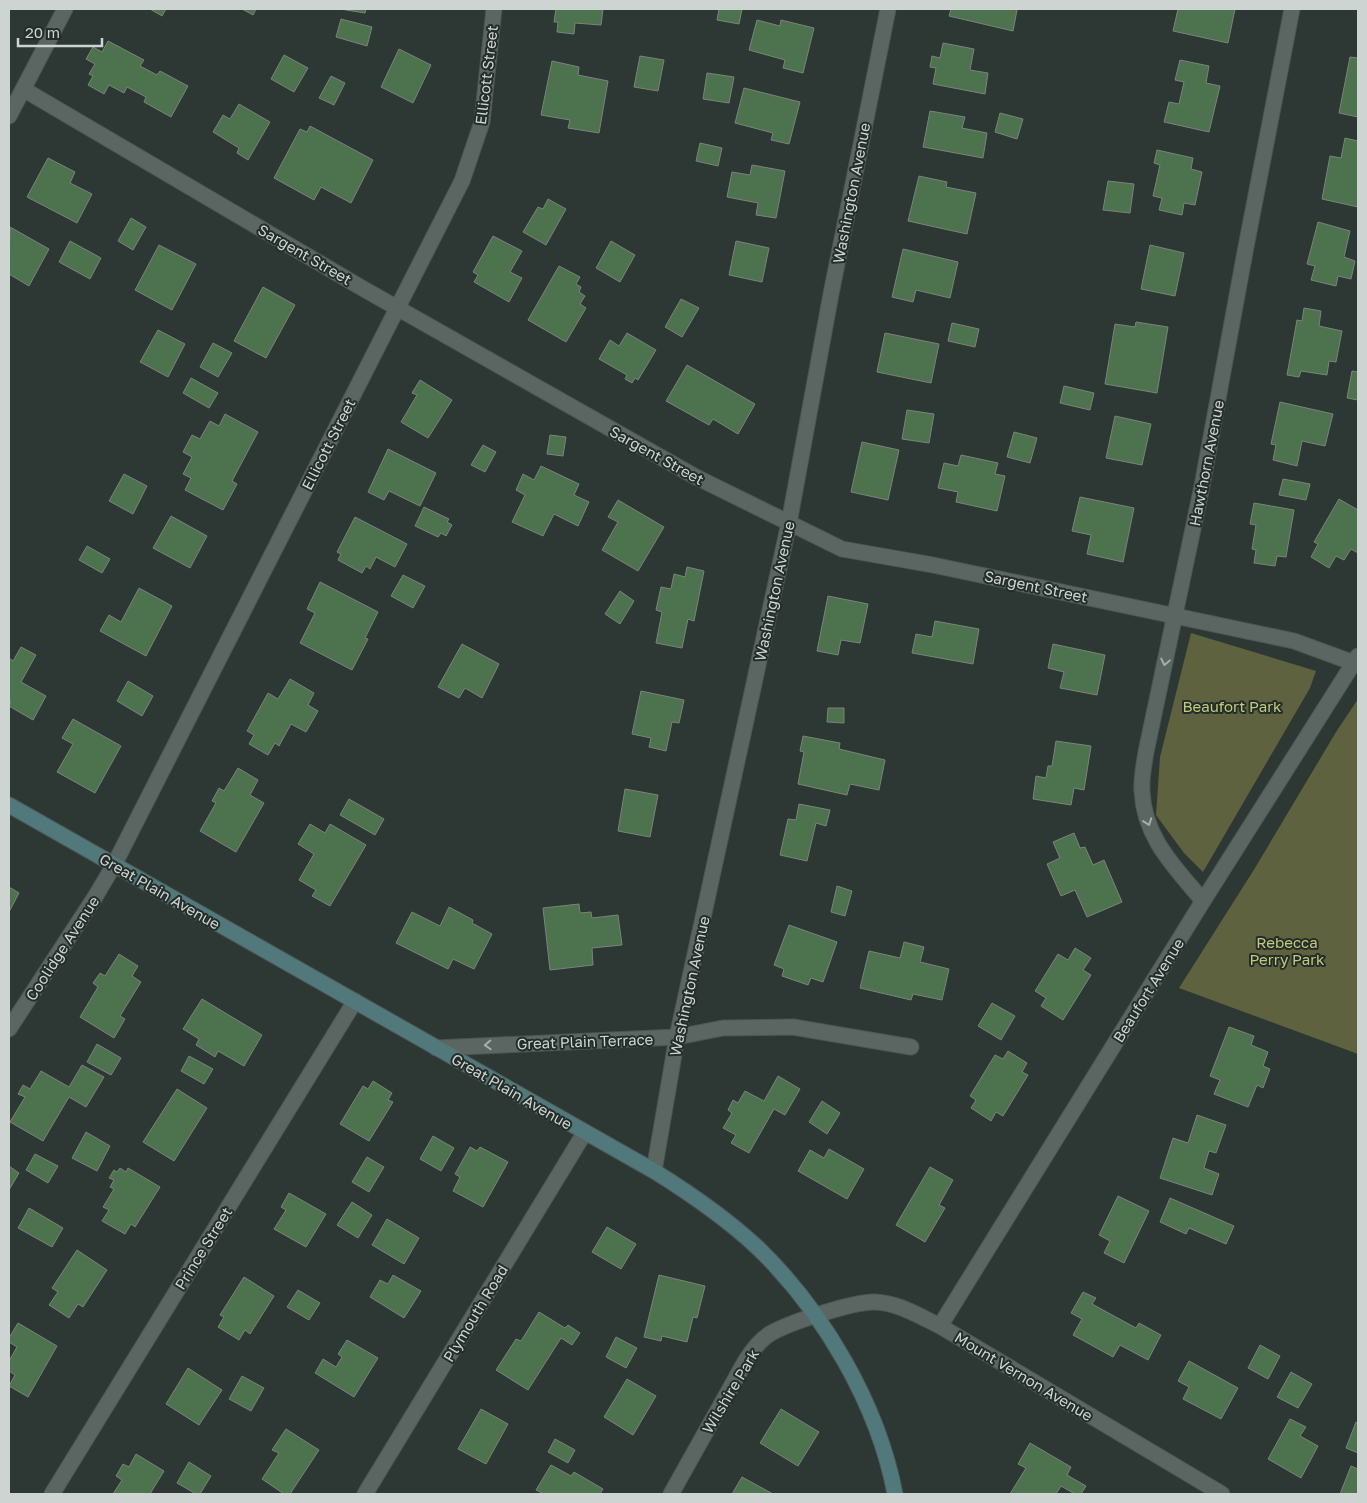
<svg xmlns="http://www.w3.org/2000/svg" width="1367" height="1503" font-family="'Golos Text',sans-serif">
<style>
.green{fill:#5e623e}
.building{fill:#4c734e;stroke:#7c837c}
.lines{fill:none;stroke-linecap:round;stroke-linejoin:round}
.street-casing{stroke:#4c5553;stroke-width:17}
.secondary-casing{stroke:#4c5553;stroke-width:17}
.street{stroke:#5b6663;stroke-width:15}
.secondary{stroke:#51797c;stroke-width:15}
.oneway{stroke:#a6aeab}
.labels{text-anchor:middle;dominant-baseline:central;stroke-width:4;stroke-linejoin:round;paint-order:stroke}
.street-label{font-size:15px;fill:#ced4d2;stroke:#242d2a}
.park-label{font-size:15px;fill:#c2cb7d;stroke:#242d2a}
</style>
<rect width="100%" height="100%" fill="#2d3734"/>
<path class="green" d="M1191 633 1316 671 1310 688 1203 872 1184 853 1156 815 1160 757Z
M1358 699V1054L1179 988 1255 868 1336 732Z"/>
<path class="building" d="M150 9H166L162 16Z
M242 9H256L253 15Z
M340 9H366L365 13Z
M556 9H603L601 25 575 23 574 34 557 32 558 22H554Z
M719 9H742L739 24 717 20Z
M951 9H1012L1017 10 1013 31 949 16Z
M1178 9H1235L1228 43 1173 31Z
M341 19 372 27 367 46 336 37Z
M757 20 780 26 781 20 814 28 803 73 783 68 785 60 749 50Z
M108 41 144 60 140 66 157 75 160 71 188 86 171 117 144 102 146 97 127 87 124 93 109 85 104 94 88 85 93 76 89 74 95 64 86 59 93 47 102 52Z
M943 43 974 49 970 70 988 73 985 94 933 84 936 68 930 67 932 56 940 58Z
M399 49 431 65 413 103 381 87Z
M284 55 308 68 294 92 271 79Z
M640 56 664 60 658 91 634 87Z
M1350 57 1358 58V117L1339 113Z
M1180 60 1209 66 1206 83 1220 86 1209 132 1164 122 1169 102 1179 104 1184 82 1175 80Z
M552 61 579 67 578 75 608 81 599 133 568 128 570 120 541 115Z
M707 73 734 77 729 103 703 99Z
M331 76 345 83 334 105 319 98Z
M744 88 800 102 789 144 771 140 773 133 735 123Z
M239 104 270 122 248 160 237 153 239 148 213 132 223 115 230 119Z
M930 111 965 117 962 128 987 133 983 158 923 147Z
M1000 113 1023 119 1017 139 995 132Z
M310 126 373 160 351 203 321 187 314 200 274 178 300 129 307 132Z
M1345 138 1358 141V207L1322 199 1330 156 1341 158Z
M700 143 722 148 718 166 696 161Z
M1157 150 1193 158 1191 169 1202 172 1195 205 1184 203 1182 215 1159 210 1162 198 1153 196 1160 165 1154 163Z
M48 158 75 172 70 183 92 194 77 223 27 197Z
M752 165 785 171 776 218 756 215 758 203 727 197 732 172 750 175Z
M919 176 947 182 946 187 976 193 967 234 908 221Z
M1108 181 1134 184 1130 213 1103 210Z
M548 199 566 209 546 245 523 232 538 207 543 209Z
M131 218 146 227 133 250 118 241Z
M1318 222 1350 231 1344 257 1355 261 1351 279 1338 276 1336 286 1311 280 1315 266 1307 264Z
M10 227 49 249 29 286 9 274Z
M493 236 522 251 510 272 522 278 509 302 474 282 478 275 473 272Z
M70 241 101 258 90 279 59 262Z
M611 241 635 255 620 282 596 268Z
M736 241 769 248 762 282 729 275Z
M159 245 196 264 172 310 135 290Z
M1150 245 1184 253 1175 296 1141 289Z
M903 249 958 262 950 298 916 290 913 302 892 297Z
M559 266 580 277 576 284 581 287 579 292 585 296 580 304 586 308 566 342 528 320Z
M263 287 295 305 266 358 234 341Z
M681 299 699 308 682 337 665 327Z
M1304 308 1321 311 1319 326 1342 331 1336 362 1329 361 1327 375 1301 371 1299 377 1287 375 1297 320 1302 321Z
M1136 322 1168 327 1157 393 1105 384 1115 324 1135 327Z
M952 323 979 329 975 347 948 341Z
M158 330 185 344 168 377 140 362Z
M627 333 656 350 638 380 635 378 632 383 625 379 627 375 599 359 610 340 619 346Z
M885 333 939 344 931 383 877 372Z
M213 343 232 353 218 377 200 367Z
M687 365 755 404 738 434 713 419 709 425 666 401Z
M1352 371 1358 372V400L1347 398Z
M191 378 218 393 209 408 183 393Z
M420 380 452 400 428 438 401 422 417 395 412 393Z
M1064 386 1094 393 1090 410 1060 403Z
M1280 402 1333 414 1325 446 1302 441 1297 466 1273 460 1276 445 1271 444Z
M907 410 934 414 929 443 902 439Z
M225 414 258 432 232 481 237 484 223 510 185 490 191 478 183 474 192 457 183 452 192 435 200 439 210 421 219 426Z
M1115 416 1151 424 1142 465 1106 458Z
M1014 432 1037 438 1030 463 1007 457Z
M550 435 566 437 563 456 547 454Z
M862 442 899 450 888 500 851 492Z
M483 445 496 452 485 472 471 465Z
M388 449 436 473 420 506 389 491 384 500 368 492Z
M961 455 998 463 995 474 1005 476 997 511 956 502 958 492 938 488 944 463 958 466Z
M541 466 579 484 574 495 589 502 578 526 554 514 543 536 512 522 525 495 516 490 523 474 534 480Z
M124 474 147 486 133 514 109 501Z
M1283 479 1310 484 1306 500 1279 495Z
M1080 497 1134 508 1123 562 1087 554 1091 535 1072 531Z
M1339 499 1358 510V553L1351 549 1344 560 1336 556 1329 568 1311 557 1318 544 1314 542Z
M618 500 664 527 638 571 602 550 618 522 608 517Z
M1254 503 1294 510 1286 557 1277 556 1275 566 1254 563 1256 550 1252 549 1256 525 1250 524Z
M424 507 449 519 447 522 452 525 446 536 441 533 438 537 415 526Z
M171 516 207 536 190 568 153 548Z
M355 517 407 544 395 567 376 557 370 569 366 566 362 573 338 560 341 554 337 552Z
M87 546 110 559 102 573 79 560Z
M687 567 704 571 694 621 688 619 682 648 656 643 662 612 656 610 661 587 671 589 674 574 685 577Z
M403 575 425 586 413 608 391 596Z
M320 582 378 612 365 638 368 639 352 670 300 643 315 613 307 609Z
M139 588 172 606 146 656 100 631 109 615 121 622Z
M620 591 634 601 620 624 605 614Z
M828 596 868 604 860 643 841 640 838 655 817 651Z
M935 621 979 629 973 664 912 653 916 634 932 637Z
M462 644 499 664 482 698 465 688 459 698 438 687Z
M1053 644 1105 655 1097 695 1060 688 1064 672 1048 668Z
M21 647 36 655 21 682 46 696 33 720 9 706 11 702 9 700V658L13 661Z
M290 679 314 693 308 705 318 711 306 732 291 724 279 746 275 743 268 755 249 744 254 735 247 731 268 693 278 699Z
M128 681 153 696 142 716 117 701Z
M641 691 684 700 679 723 672 722 666 751 649 747 651 738 632 734Z
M828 708H844V723L827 722Z
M73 719 121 746 95 793 57 772 73 744 62 738Z
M803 736 840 743 839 749 885 760 879 790 850 784 847 795 798 784 804 752 800 751Z
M1056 741 1091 746 1084 790 1074 788 1071 805 1033 799 1036 776 1046 778 1048 766H1052Z
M238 768 258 780 250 795 264 803 236 852 200 831 216 803 212 801 219 788 224 791Z
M625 789 658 795 650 837 618 831Z
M349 799 384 819 375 835 340 815Z
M799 804 830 810 826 826 816 823 807 861 780 855 788 819 796 820Z
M310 824 325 833 330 824 366 845 330 906 312 896 316 890 299 880 314 854 298 844Z
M1074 833 1080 848 1085 847 1093 865 1104 860 1122 902 1087 917 1075 890 1061 896 1047 864 1060 858 1053 842Z
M837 886 852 891 845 916 831 912Z
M9 887 19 893 9 912Z
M579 904 580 913 591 912 592 918 618 915 622 945 592 948 593 965 550 970 543 908Z
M449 907 473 920 472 923 492 934 474 969 453 959 448 969 396 943 412 912 440 926Z
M789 925 837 942 823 982 811 978 808 985 782 976 784 969 774 965Z
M904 942 924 947 920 962 949 969 942 1000 913 994 911 1000 860 988 869 951 900 958Z
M1075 948 1091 958 1083 970 1091 975 1063 1020 1041 1006 1046 998 1035 991 1058 954 1068 960Z
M119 954 138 966 132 976 141 982 120 1016 125 1019 114 1038 80 1017 98 987 93 983 100 973 105 976Z
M202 999 262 1035 244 1066 218 1051 215 1057 196 1045 199 1039 183 1029Z
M992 1003 1015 1016 1001 1040 978 1026Z
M1229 1027 1254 1036 1251 1045 1268 1052 1263 1066 1270 1069 1263 1088 1257 1085 1248 1107 1214 1094 1220 1080 1210 1076Z
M97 1044 121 1058 111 1075 87 1062Z
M1008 1051 1027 1063 1022 1072 1028 1075 1003 1116 996 1112 991 1121 971 1108 976 1100 970 1096 995 1055 1003 1059Z
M189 1056 213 1069 204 1084 181 1071Z
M82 1065 104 1077 86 1107 69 1097 43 1141 10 1122 25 1097 18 1094 23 1085 30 1089 41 1071 69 1087Z
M778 1076 800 1089 785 1115 774 1109 749 1153 731 1143 736 1135 723 1128 732 1113 728 1110 733 1100 738 1103 745 1091 764 1101Z
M373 1081 392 1093 388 1100 393 1102 369 1141 340 1124 363 1086 368 1089Z
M177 1089 207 1108 174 1161 143 1142Z
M822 1101 840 1113 827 1134 809 1122Z
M1197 1115 1226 1125 1216 1153 1209 1151 1204 1168 1219 1174 1212 1195 1160 1178 1173 1138 1188 1143Z
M86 1132 110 1146 97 1171 72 1158Z
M433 1136 454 1148 441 1171 420 1159Z
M470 1147 477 1151 480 1147 508 1162 483 1207 453 1191 460 1177 455 1174Z
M829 1149 864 1169 847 1199 798 1171 810 1150 824 1158Z
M35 1154 58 1166 48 1183 26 1170Z
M367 1157 384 1167 369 1192 352 1182Z
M9 1166 19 1173 9 1190Z
M930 1167 953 1180 939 1205 945 1208 925 1242 896 1225Z
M120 1168 126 1172 128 1168 160 1187 135 1227 131 1224 125 1234 102 1221 109 1210 103 1207 114 1189 110 1187 114 1180 109 1178 114 1170 117 1172Z
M289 1193 326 1214 306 1247 274 1229 286 1210 281 1207Z
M1118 1196 1149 1211 1124 1263 1104 1253 1110 1241 1099 1235Z
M1170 1198 1234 1226 1226 1244 1189 1228 1186 1234 1160 1222Z
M352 1202 372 1215 358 1238 337 1225Z
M29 1208 63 1228 52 1247 18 1228Z
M387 1219 419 1238 404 1264 372 1245Z
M607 1227 636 1244 621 1269 592 1252Z
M77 1250 107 1270 83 1307 78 1304 69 1318 49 1305 58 1292 52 1288Z
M393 1275 421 1291 404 1318 370 1297 380 1280 388 1284Z
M659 1275 705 1286 697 1318 693 1317 687 1342 662 1336 661 1341 644 1337Z
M244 1277 274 1296 250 1334 245 1330 239 1340 218 1327 224 1317 220 1315Z
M298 1290 320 1303 309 1320 287 1307Z
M1083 1292 1096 1298 1092 1304 1136 1328 1139 1323 1161 1335 1148 1360 1120 1345 1113 1357 1073 1335 1082 1319 1071 1313Z
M539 1312 565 1328 568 1325 580 1333 572 1345 561 1338 528 1390 496 1370 516 1339 521 1341Z
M18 1323 57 1346 28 1397 9 1386 15 1375 9 1371V1361L17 1347 9 1342V1338Z
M616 1337 637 1348 626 1368 606 1357Z
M347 1340 378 1358 354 1397 315 1373 323 1359 336 1367 342 1357 338 1354Z
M1260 1345 1280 1356 1268 1379 1248 1368Z
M1189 1361 1238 1388 1221 1419 1183 1399 1189 1387 1178 1381Z
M188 1368 222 1390 199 1425 166 1404Z
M1291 1372 1312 1384 1298 1408 1277 1397Z
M242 1376 264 1388 251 1411 229 1399Z
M627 1379 656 1396 633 1435 604 1417Z
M481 1409 508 1424 486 1464 458 1449Z
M781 1409 819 1432 798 1466 760 1443Z
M1290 1419 1306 1427 1300 1436 1318 1446 1301 1478 1268 1459Z
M1356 1422 1358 1423V1453L1346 1448Z
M286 1429 319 1450 290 1494H284L262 1479 279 1453 272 1450Z
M555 1439 575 1450 568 1463 548 1452Z
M1030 1443 1071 1467 1067 1475 1086 1486 1081 1494H1075L1061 1486 1056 1494H1010L1026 1468 1018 1464Z
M136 1454 164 1471 150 1494H113L122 1480 116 1476 123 1464 129 1467Z
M189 1462 211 1476 200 1494H196L177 1483Z
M551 1465 571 1476 574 1472 603 1489 600 1494H544L536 1490Z
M1351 1466 1358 1469V1494H1340Z
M742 1477 773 1494H732Z"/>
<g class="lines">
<g class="street-casing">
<path id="street" d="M23 89 362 288 694 476 842 549 933 565 1294 641 1354 663
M9 116 65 9
M1203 901C1175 867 1144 838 1142 791 1141 778 1144 765 1146 752L1202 486 1245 252 1292 9
M9 1029 95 897 114 865 462 181 482 122 494 9
M436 1048 677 1037 723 1028 793 1027 911 1047
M654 1171 677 1037 789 523 831 294 888 9
M940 1326 1203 901 1358 656
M52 1494 355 1001
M365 1494 585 1132
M671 1494 746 1360C753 1349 762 1337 775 1331 795 1321 855 1301 875 1302 899 1303 919 1316 940 1326L1222 1494"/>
</g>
<g class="secondary-casing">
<path id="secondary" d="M9 805 654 1171C691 1194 726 1218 758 1248 823 1311 878 1404 895 1494"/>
</g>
<use href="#street" class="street"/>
<use href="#secondary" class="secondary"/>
</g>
<defs><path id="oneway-chevron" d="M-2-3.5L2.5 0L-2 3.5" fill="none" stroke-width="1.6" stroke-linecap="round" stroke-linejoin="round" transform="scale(1.25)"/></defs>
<g class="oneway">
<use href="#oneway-chevron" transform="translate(1165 662) rotate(102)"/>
<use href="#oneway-chevron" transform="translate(1148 822) rotate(70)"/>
<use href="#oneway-chevron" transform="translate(488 1045) rotate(178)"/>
</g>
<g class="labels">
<g class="street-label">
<text transform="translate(486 75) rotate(-83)">Ellicott Street</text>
<text transform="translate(851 193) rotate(-79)">Washington Avenue</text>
<text transform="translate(305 254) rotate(30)">Sargent Street</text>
<text transform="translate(328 444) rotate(-63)">Ellicott Street</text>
<text transform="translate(657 455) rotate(29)">Sargent Street</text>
<text transform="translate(1206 463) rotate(-79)">Hawthorn Avenue</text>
<text transform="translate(1036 586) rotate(12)">Sargent Street</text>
<text transform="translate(774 591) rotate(-78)">Washington Avenue</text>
<text transform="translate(160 891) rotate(30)">Great Plain Avenue</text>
<text transform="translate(62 948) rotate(-57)">Coolidge Avenue</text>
<text transform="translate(689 986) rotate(-78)">Washington Avenue</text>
<text transform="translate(1148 990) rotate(-58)">Beaufort Avenue</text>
<text transform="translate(585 1041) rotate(-2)">Great Plain Terrace</text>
<text transform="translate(512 1091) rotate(30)">Great Plain Avenue</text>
<text transform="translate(203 1248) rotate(-58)">Prince Street</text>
<text transform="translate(475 1313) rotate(-59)">Plymouth Road</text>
<text transform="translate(1024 1376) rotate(31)">Mount Vernon Avenue</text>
<text transform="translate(730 1391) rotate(-59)">Wilshire Park</text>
</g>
<g class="park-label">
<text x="1232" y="706">Beaufort Park</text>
<text x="1287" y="942">Rebecca<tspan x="1287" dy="17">Perry Park</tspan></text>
</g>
</g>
<rect width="1367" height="1503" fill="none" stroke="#ced4d2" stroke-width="20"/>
<path d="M18 38v8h84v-8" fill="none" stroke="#ced4d2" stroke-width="2.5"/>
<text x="25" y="38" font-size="15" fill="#ced4d2" stroke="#242d2a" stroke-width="4" paint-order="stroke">20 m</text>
</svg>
